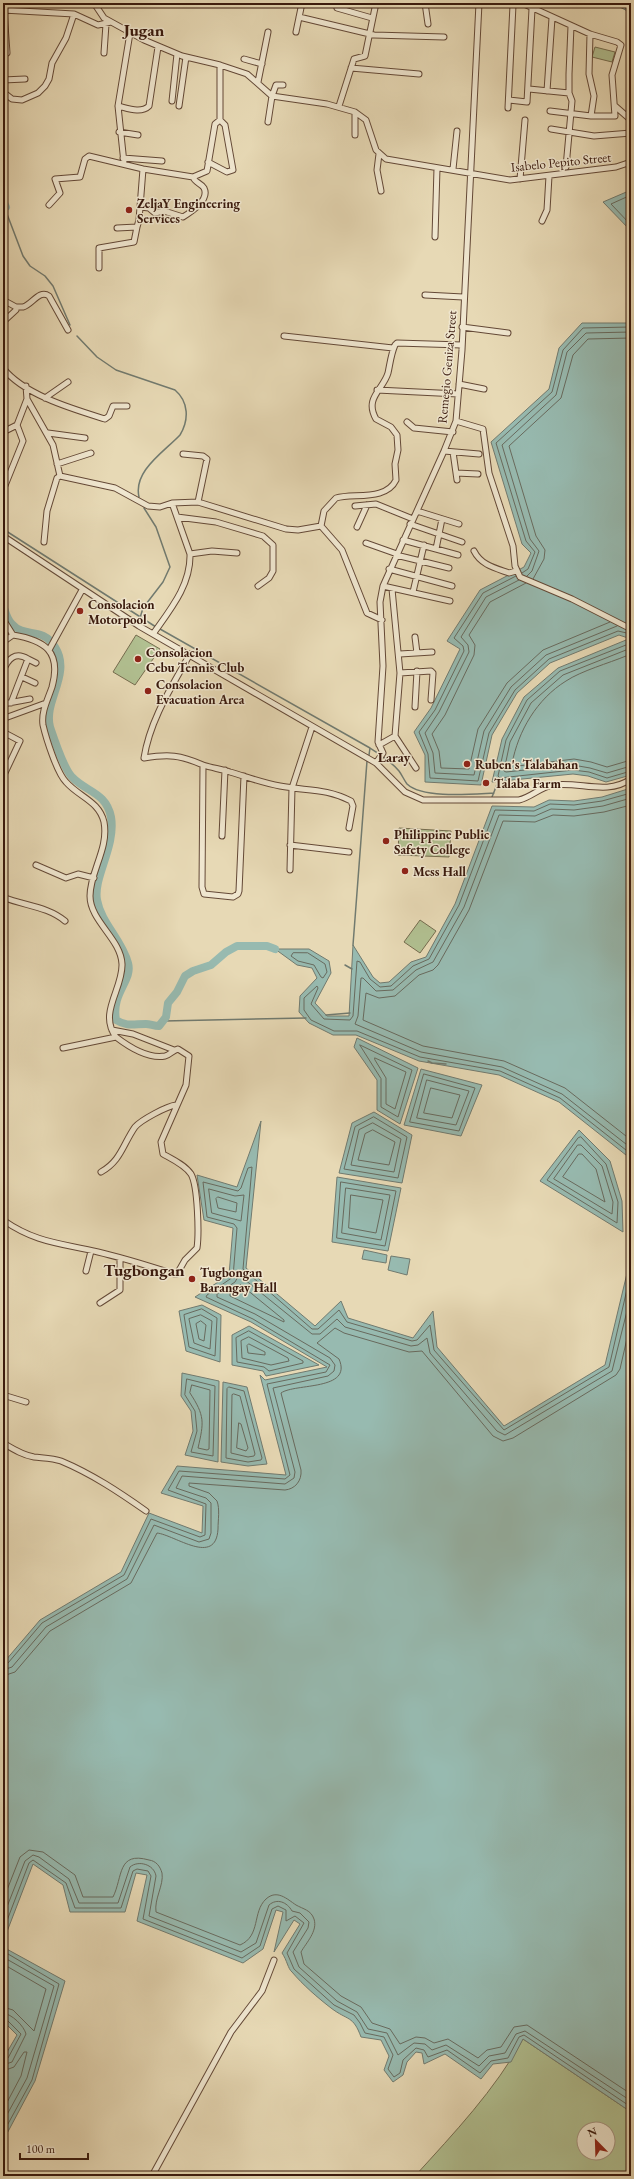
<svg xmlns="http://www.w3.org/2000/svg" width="634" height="2179" font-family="'EB Garamond',serif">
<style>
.green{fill:#b1c091;stroke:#756c4f;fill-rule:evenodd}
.water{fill:#97bab0;stroke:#717a6f}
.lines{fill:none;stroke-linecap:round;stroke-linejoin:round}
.shore{stroke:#686a5e;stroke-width:1}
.stream{stroke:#717a6f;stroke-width:1.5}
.river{stroke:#97bab0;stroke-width:8}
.minor-casing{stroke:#644937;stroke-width:7}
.minor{stroke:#efe6cf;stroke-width:5}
.poi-dot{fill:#8f2418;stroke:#efe6cf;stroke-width:1.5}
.labels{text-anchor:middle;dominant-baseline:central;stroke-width:3;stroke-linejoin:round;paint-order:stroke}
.street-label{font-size:13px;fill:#39190d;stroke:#efe6cf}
.poi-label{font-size:13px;font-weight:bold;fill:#39190d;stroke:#efe6cf;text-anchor:start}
.neighbourhood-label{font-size:14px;font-weight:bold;fill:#39190d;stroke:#efe6cf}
.district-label{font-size:17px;font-weight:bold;fill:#39190d;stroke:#efe6cf}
</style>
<rect width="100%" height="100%" fill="#e7d9b5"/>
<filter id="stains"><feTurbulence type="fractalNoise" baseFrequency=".005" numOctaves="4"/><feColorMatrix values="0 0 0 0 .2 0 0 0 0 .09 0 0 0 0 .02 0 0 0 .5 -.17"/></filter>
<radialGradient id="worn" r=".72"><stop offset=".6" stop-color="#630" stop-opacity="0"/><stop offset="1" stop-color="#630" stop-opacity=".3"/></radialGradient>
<path class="green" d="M595 47 615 52 612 62 592 57Z
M136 635 160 649 135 685 113 672Z
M399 828 451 831 449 857 398 855Z
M420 920 436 931 420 953 404 942Z
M523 2039 631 2112V2176H415C454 2133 495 2090 523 2039ZM584 2129H608V2153H584Z"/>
<path class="water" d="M603 3H631V13L618 6Z
M631 190V231L603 202Z
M582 323H631V639L619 635 550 663 517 693 492 735 481 785 425 782V755L414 732 431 708 460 649 447 641 480 590 524 567 531 553 522 544 491 442 549 389 559 348Z
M626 640 631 642V775L606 782 588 776 573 774 492 782 502 739 524 697 558 668Z
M631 788V1159L559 1102 499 1075 419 1061 356 1035H333L309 1023 299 1012 300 996 317 978 312 968 297 965 275 949H309L329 961 331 973 315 1003 327 1016H349L353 945 373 977 380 983 389 982 411 962 426 957 455 904 492 806 534 807 549 800 574 801 602 797Z
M357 1038 418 1068 400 1124 377 1110V1080L354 1047Z
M421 1069 482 1085 461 1136 404 1125Z
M374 1112 412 1135 402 1183 339 1173 352 1123Z
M261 1121 246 1268 315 1326 341 1301 348 1318 413 1338 433 1311 437 1347 504 1426 605 1365 629 1265 631 1209V2112L523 2039 511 2062 493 2064 481 2079 445 2054 424 2064 422 2053 416 2052 407 2062 403 2075 393 2082 384 2070 389 2056 381 2040 361 2037C353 2015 348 2021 331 2008 318 1998 303 1985 292 1972 288 1969 287 1960 282 1953L300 1924 294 1920 274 1952 283 1912 276 1910 263 1949 243 1963 137 1921 147 1875 136 1873 125 1912H70L63 1885 33 1864 3 1942V1660L5 1661 40 1620 121 1572 149 1513 202 1533 203 1506 161 1493 177 1466 286 1475 260 1375 265 1380 327 1367 251 1322 195 1297 229 1275 233 1228 204 1220 197 1175 237 1187Z
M579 1130 610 1161 622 1201 623 1232 540 1181Z
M337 1177 401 1188 388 1251 332 1242Z
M364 1250 387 1255 386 1263 362 1259Z
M391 1256 410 1259 407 1275 388 1270Z
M202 1305 221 1315 220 1362 186 1351 179 1311Z
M249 1326 319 1365 266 1376 263 1371 232 1365V1335Z
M182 1373 219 1381 218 1462 185 1455 193 1431 191 1411 181 1396Z
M223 1382 247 1387 267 1464 248 1466 221 1462Z
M3 1947 65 1981 35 2081 3 2141V2059L17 2035 3 2021Z"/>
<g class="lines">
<path class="shore" d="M631 195 611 204 631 225
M522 573 528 569 535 552 526 541 496 443 552 392 563 350 583 328 631 327
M516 576 483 593 454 638 463 646 464 651 435 710 419 732 428 754 430 778 478 781 489 733 515 690 549 659 618 631 631 634
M527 576 532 571 539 551 530 539 502 445 556 395 567 352 586 333 631 332
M533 579 544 559 545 550 536 536 509 446 561 398 573 355 588 339 631 338
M519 580 486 597 461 637 468 645 469 652 439 712 425 733 433 753 435 773 474 775 484 731 511 687 546 655 617 626
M526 583 490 602 469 635 475 645 474 655 445 715 432 734 439 751 441 768 469 769 478 729 507 683 543 650 610 622
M631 645H626L560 671 527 700 506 740 498 776 500 778 573 770 589 772 607 778 631 771
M631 650H626L563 675 531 703 510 742 504 771 506 772 573 765 590 768 607 773 631 766
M631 656H626C609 663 581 671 566 681 537 699 518 731 512 764L518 766 574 759 591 762 607 767 631 760
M631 793 602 801 574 805 550 804 534 811 495 810 459 905 429 959 413 966 391 986 380 987 370 979 360 962 357 961 353 1016 350 1020 324 1019 311 1004 318 988 317 986 304 998V1010L311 1020 334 1031H357L420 1057 500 1071 560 1098 631 1154
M631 798 603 806 574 810 551 809 535 816 499 815 464 907 433 962 416 970 393 990 376 991 363 978H361L358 1016 355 1024 421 1052 502 1067 562 1094 631 1148
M631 805 604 812 574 816 553 815 535 822 503 821 469 910 438 965 433 970 419 975 395 996 379 998 366 993 363 1020 423 1046 504 1061 565 1088 631 1140
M308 953 325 964 327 972 323 978 321 977 314 965 298 961 291 956 293 953Z
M360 1045 412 1070 398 1117 381 1107V1079Z
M375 1058 406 1072 395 1109 386 1104V1078L375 1060Z
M424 1074 475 1088 459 1131 410 1122Z
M427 1080 469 1091 456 1125 417 1118Z
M431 1088 460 1095 452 1118 424 1113Z
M374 1117 407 1137 398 1178 344 1169 355 1127Z
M373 1123 401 1139 394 1172 351 1165 359 1130Z
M373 1130 395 1142 389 1165 358 1160 365 1134Z
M581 1137 606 1164 618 1202 617 1223 547 1180 578 1138Z
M578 1145H581L602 1166 613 1202 612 1214 554 1179Z
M579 1154H582L596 1169 605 1202 563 1177Z
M341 1182 396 1191 385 1246 337 1238Z
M346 1188 390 1195 381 1240 342 1233Z
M209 1189 235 1196 244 1195 241 1221 212 1213Z
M351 1195 383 1200 376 1233 349 1228Z
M218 1197 237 1203 236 1212 218 1208 216 1199Z
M241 1285 284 1320V1322L230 1296V1293Z
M202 1309 217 1318 215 1356 189 1347 184 1315Z
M201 1315 212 1321 210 1349 194 1343 189 1319Z
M201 1321 206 1325 204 1341 199 1339 196 1324Z
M249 1331 303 1361V1363L269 1371 264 1367 237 1362 236 1338Z
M249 1337 288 1358 289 1361 271 1365 242 1358 241 1341Z
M249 1344 265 1352V1355L248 1353 247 1346Z
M187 1379 215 1386 213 1456 191 1452 197 1431 195 1411 185 1395Z
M192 1385 210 1390 209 1449 207 1450 198 1448C204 1422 205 1416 190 1393Z
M229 1387 244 1391 262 1458 261 1460 248 1462 226 1458 227 1389Z
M234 1394 240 1396 255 1454 254 1456 248 1457 231 1453 232 1395Z
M239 1423 241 1424 248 1448 246 1451 237 1448Z
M3 1665 8 1663 42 1623 124 1575 151 1519 200 1537 205 1535 206 1504 168 1490 179 1471 285 1479 290 1475 267 1384 326 1372 330 1365 253 1319 206 1297 207 1295 233 1277 237 1228 234 1224 207 1217 203 1182 238 1191 241 1188 248 1168 252 1167 243 1269 312 1329H318L339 1310 347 1322 412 1341 417 1340 430 1325 434 1350 504 1430 609 1367 631 1272
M3 1670 12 1667 46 1627 127 1579 154 1525 199 1542 209 1539 211 1533V1503L206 1498 176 1488 182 1476 285 1484 294 1478 295 1472 273 1388 328 1376 334 1371 335 1365 330 1358 255 1314 217 1297V1294L235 1282 239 1275 312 1334H320L337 1319 345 1327 411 1346 418 1345 427 1338 430 1353 497 1431 505 1435 612 1371 631 1295
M3 1676 15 1672 50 1631 131 1583 157 1533C175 1535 216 1567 218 1529 218 1520 220 1509 217 1501L209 1493 189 1486V1483L285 1490C295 1489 302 1481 301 1470L281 1393C295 1383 353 1391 339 1359L317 1343 335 1328 344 1333 409 1352 422 1351 493 1436 503 1441 513 1438 616 1375 620 1369 631 1321
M3 1900 20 1857 29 1850 43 1852 75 1875 83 1897H113C123 1877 117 1851 149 1860 156 1861 160 1866 162 1873 164 1885 154 1899 156 1912L240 1945C261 1936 252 1912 266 1899 277 1889 287 1899 296 1905 303 1909 311 1910 314 1919 318 1931 306 1943 301 1952L304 1964 341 1996 361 2007 372 2023 390 2029 400 2044 416 2037 425 2038 434 2043 448 2039 478 2058 487 2050 501 2047 514 2027 527 2025 631 2094
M3 1917 25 1861 33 1855 39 1857 69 1879 79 1903H118L130 1867C138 1860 154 1864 156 1876L149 1916 241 1952 256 1943 269 1905C277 1898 287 1902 292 1911L300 1913 309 1922 308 1928 293 1952 299 1967 337 2001 357 2012 368 2029 387 2033 398 2055 414 2043 425 2044 432 2050 446 2045 479 2066 489 2056 505 2053 516 2034 525 2031 631 2101
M3 1931 29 1863 33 1860 66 1883 75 1908H121L133 1871 137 1869 148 1871 151 1876 143 1919 242 1958 260 1946 272 1909 278 1906 286 1910V1921L295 1916 304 1923 287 1953 294 1969 334 2005 354 2015 360 2023 365 2033 384 2037 393 2055 388 2069 394 2077 400 2073 403 2060 416 2048 424 2050 428 2057 447 2050 480 2073 491 2061 508 2058 519 2037 524 2035 631 2107
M3 1951 59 1984 32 2080 3 2133
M3 1957 54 1986 27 2078 3 2122
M3 1964 46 1989 34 2031 13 2010 3 2007
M3 2013C12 2014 24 2026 26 2034L12 2062 3 2065
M3 2018 7 2020 21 2034 8 2058 3 2060
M3 2071 14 2067 24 2052H27L21 2076 3 2110"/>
<path class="stream" d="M7 214 23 256 30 266 45 276 53 286 70 325
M77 336 97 357 116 370 175 390C189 402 189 420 180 435 164 452 133 471 139 497
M3 529 156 627
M140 618 143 608 163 582 170 567 156 527 144 508
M160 629 370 748C380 755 391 761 399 771 402 775 404 780 407 784 423 799 473 794 494 793
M369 755 370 748
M492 797 498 782
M353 945 367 761
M345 965 352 969
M326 1015 350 1013
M164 1021 306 1018
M428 1061 432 1063 446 1064"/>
<path class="river" d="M3 201 6 207
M3 605C5 611 7 620 12 624 25 639 42 626 55 647 72 674 43 701 50 727 54 739 64 769 72 777 86 792 106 792 111 817 116 847 93 877 97 900 101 923 122 940 128 963 133 981 111 992 116 1020 127 1027 134 1024 146 1024 150 1024 154 1026 159 1026L166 1017 168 1003 177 992 185 976 193 971 211 965 226 952 237 946H267L275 949"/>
<g class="minor-casing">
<path id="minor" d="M94 3 104 18 144 40 182 56 220 65 247 74 272 96 327 104 355 112 366 120 376 150 386 159 510 180 616 167 631 162
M425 3 428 24
M522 3 590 34 617 42 621 45 612 75 615 116H591L550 111
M337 8 372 18
M3 10 74 14 98 25 111 22
M4 10 7 53
M299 17 374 35 444 37
M296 32 302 3
M590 34 589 74 594 96 591 116
M104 53 106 24
M244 59 262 64
M351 68 419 74
M3 80 25 79
M258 82 268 32
M529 89 569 93
M547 91 552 18
M3 92 12 99 22 100 38 93 45 86 49 79 52 63 66 38 74 14
M509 100 527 102 532 9
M172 101 177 54
M118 106C127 108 141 114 149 106L158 47
M179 106 186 57
M339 106 354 59 365 56 376 3
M615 106 631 120
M508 108 513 5
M268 122 272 96 276 85H283
M551 129 594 136 631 133
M119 132 138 135
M355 135V112
M379 154 377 170 381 191
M123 158 162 161
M208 162 227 172 233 170 225 125 220 120V65
M124 163 118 106 130 33
M566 167 572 101 569 93V74L571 26
M453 169 457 131
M520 179 525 120
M49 205 60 193 55 179 80 177 85 159 89 156 143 169 193 177 207 171 215 124 220 120
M140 207 149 208 155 213 164 211 183 217C191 212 210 200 204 188 201 183 195 183 193 177
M542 221 547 210 549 176
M117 228 137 227 139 220 143 169
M435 237 437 168
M99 268V248L134 242 137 227
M425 295 463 297
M3 300 16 307H23C32 305 39 289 49 296L68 330
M3 322 16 310V307
M462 327 508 333
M284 336 393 348
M3 368C24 395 73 409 105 419L109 416 113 406H127
M459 384 484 389
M26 386 27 399 53 445 60 476
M377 390 458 394
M45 398 68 382
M456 421 483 429 489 473 513 546 515 566 520 577 572 599 631 629
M407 422 414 428 453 432
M3 432 17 425 27 399
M48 433 85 438
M444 451 479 454
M453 452 457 480
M183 454 203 456 207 459 198 502
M57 464 91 453
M456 473 478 474
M60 476 115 488 148 506 160 507 172 503 198 502 286 529 298 530 321 526
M4 488 23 441 17 425
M355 506 376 504 413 519
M417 511 459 524
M177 517 216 522 263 536 273 545V571L269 578 258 586
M410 524 462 542
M357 527 367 505
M3 536 139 626 376 763 405 792 423 800H519C532 797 540 787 553 785 580 781 606 796 631 779
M403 540 458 555
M44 542 47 511 57 478 60 476
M366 543 397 554
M436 549 442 519
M474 551C481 565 495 568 509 573L516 571
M190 554 212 551 237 553
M396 555 449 568
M389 569 452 586
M383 586 450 601
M392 589 400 673 395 736 416 768
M413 592 424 545
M3 619 13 635C44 640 62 651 52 687 48 699 41 712 43 725 46 738 57 773 66 782 79 797 99 801 104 822 109 849 90 871 90 896 90 921 121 939 122 964 123 989 98 1013 116 1037L63 1048
M382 620 367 613 342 550 321 526 324 511 336 498C354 493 386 501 396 480L395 464 398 450 397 435 391 427 376 419C364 398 383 390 388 373 390 364 391 354 395 345L397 343 462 345
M153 634C170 610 191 585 190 554L172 503
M415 637 417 653
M3 642 13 635
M49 650 82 590
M190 654C171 688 150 720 144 758 169 754 180 755 203 765
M400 654 432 652
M28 659 36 663
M3 671C8 659 15 651 28 659L11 703
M400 673 431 671 433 673 431 700
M22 677 35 683
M3 704 30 699
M415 707 417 671
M5 718 46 703
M3 732 20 741 3 777
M379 745 395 736
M376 763 383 753 378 742 383 666 380 602 383 586 444 451 456 421 462 350 479 3
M244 776 239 891 238 894 233 897 204 894 202 887 203 765C212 768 221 769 230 772 247 777 263 783 280 786 306 791 326 788 351 801L353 806 349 828
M222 836 225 770
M290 845 349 852
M36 865 66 878 78 874 94 878
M290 870 292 788 312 727
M3 897C24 906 47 906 65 921
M112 1030 133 1034 174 1050
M101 1172C121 1161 123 1144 135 1127 141 1120 167 1106 176 1105
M3 1220C36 1243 60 1243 98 1252 124 1258 149 1266 174 1274H177L185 1260 197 1248C199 1234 198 1186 191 1174 185 1165 172 1159 163 1154L161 1142 186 1085 189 1056 178 1049C173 1050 170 1055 165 1056 148 1059 129 1047 116 1037
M86 1271 91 1251
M100 1303 120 1290V1258
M3 1395 26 1402
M3 1443C13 1449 22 1455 34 1457 42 1458 53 1458 61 1461 92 1474 119 1492 146 1511
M152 2176 231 2032 262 1991 274 1960"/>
</g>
<use href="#minor" class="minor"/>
</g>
<g class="poi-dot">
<circle cx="129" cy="210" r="4"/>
<circle cx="80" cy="611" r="4"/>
<circle cx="138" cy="659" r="4"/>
<circle cx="148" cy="691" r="4"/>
<circle cx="467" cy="764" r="4"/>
<circle cx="486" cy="783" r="4"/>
<circle cx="386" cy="841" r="4"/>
<circle cx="405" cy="871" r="4"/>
<circle cx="192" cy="1279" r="4"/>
</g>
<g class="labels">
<g class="street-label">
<text transform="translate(561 162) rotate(-6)">Isabelo Pepito Street</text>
<text transform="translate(447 367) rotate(-85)">Remegio Geniza Street</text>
</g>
<g class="poi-label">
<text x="137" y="203">ZeljaY Engineering<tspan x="137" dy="15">Services</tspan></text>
<text x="88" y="604">Consolacion<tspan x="88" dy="15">Motorpool</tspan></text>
<text x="146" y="652">Consolacion<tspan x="146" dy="15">Cebu Tennis Club</tspan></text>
<text x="156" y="684">Consolacion<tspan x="156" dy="15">Evacuation Area</tspan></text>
<text x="475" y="764">Ruben's Talabahan</text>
<text x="494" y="783">Talaba Farm</text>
<text x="394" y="834">Philippine Public<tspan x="394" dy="15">Safety College</tspan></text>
<text x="413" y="871">Mess Hall</text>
<text x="200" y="1272">Tugbongan<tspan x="200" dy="15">Barangay Hall</tspan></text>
</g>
<g class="neighbourhood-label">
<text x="394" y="757">Laray</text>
</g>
<g class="district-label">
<text x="144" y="30">Jugan</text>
<text x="144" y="1270">Tugbongan</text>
</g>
</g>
<rect width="634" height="2179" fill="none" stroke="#e7d9b5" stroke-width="16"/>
<rect x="4" y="4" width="626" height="2171" fill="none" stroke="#39190d" stroke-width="2"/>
<rect x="8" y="8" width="618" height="2163" fill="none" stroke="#39190d"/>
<g transform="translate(596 2141) rotate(337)"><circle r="19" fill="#efe6cf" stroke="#a69481"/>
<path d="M0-3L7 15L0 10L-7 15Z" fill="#8f2418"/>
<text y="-6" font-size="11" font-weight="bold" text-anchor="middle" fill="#39190d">N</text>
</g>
<path d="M20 2153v6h68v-6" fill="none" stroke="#39190d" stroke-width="2"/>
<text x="26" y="2153" font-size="12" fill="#39190d" stroke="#efe6cf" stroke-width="3" paint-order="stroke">100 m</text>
<rect width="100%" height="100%" filter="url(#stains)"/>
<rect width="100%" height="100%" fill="url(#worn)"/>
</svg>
